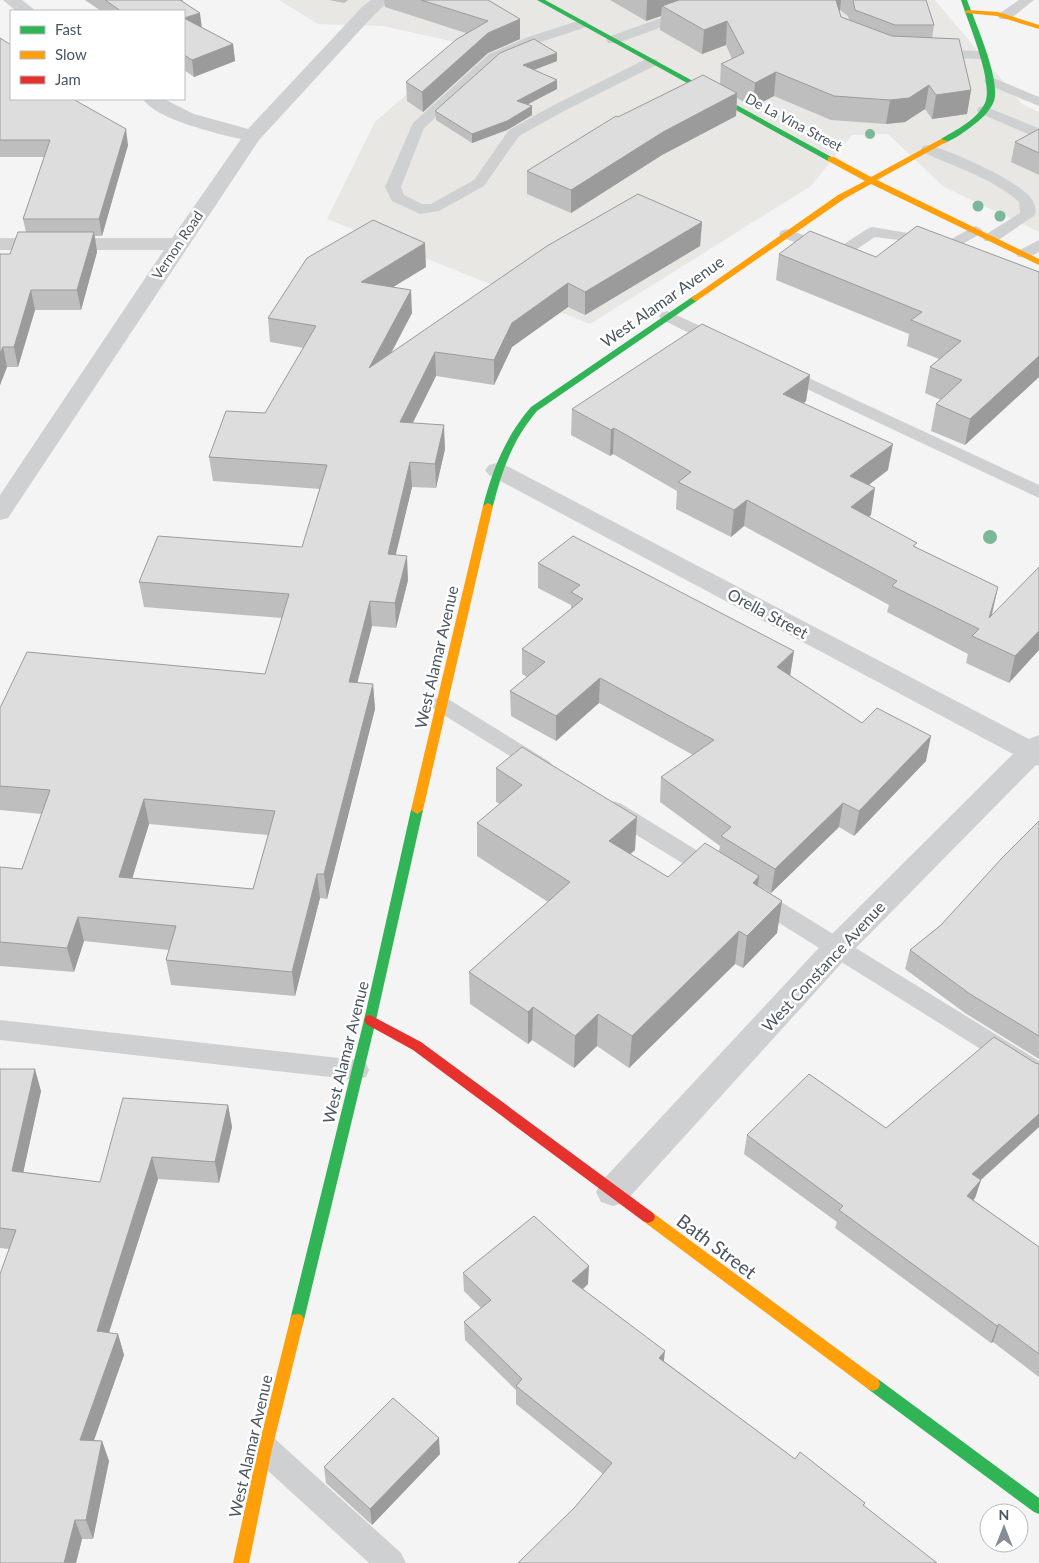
<svg xmlns="http://www.w3.org/2000/svg" width="1039" height="1563" font-family="Lato,sans-serif">
<style>
.commercial{fill:#e8e7e3}
.lines{fill:none;stroke-linecap:round;stroke-linejoin:round}
.lane{fill:#ced0d2;fill-rule:evenodd}
.street{fill:#ced0d2;fill-rule:evenodd}
.fast{fill:#30b455;fill-rule:evenodd}
.slow{fill:#ff9f0a;fill-rule:evenodd}
.jam{fill:#e5322d;fill-rule:evenodd}
.tree{fill:#7ab899}
.wall{fill:#bebebf;fill-rule:evenodd}
.shaded-wall{fill:#9b9b9b}
.building{fill:#ddddde;stroke:#9b9b9b;fill-rule:evenodd}
.labels{text-anchor:middle;dominant-baseline:central;stroke-width:5;stroke-linejoin:round;paint-order:stroke}
.far-street-label{font-size:14px;fill:#4a5661;stroke:#fff}
.street-label{font-size:16px;fill:#4a5661;stroke:#fff}
.near-street-label{font-size:19px;fill:#4a5661;stroke:#fff}
</style>
<rect width="100%" height="100%" fill="#f4f4f4"/>
<path class="commercial" d="M279 0H935L1022 104 1039 112V232L944 187 888 134 852 135 811 186 590 324 327 219 375 122 464 44 383 26 318 24Z"/>
<g class="lines">
<path class="lane" d="M711 0H730L728 3 618 43H608L606 40 608 37Z
M1019 0H1034L1010 19H1000L998 16 1000 13Z
M581 20 586 21 588 24 586 27 538 43 499 60 424 128 401 187 404 195 422 204H431L474 180 509 130 552 106 646 59H656L658 62 656 65 562 112 519 136 484 186 439 211 420 214 392 201 385 187 413 123 489 54 528 37Z
M935 50 982 51 989 55 982 59 930 57 928 54 930 51Z
M991 77 1039 97V106L986 84 984 81 986 78Z
M984 106 1038 128 1039 133 1033 135 1028 134 979 113 977 110 979 107Z
M928 145C950 150 1017 180 1030 197 1035 203 1036 208 1035 215L997 241H985L983 238 985 235 1020 213 1019 202C993 178 954 167 923 152L921 149 923 146Z
M975 226 980 228 983 231 980 234 938 258 898 240 875 237 845 257 839 259 781 237 779 234 781 231 787 229 838 248 867 229 872 227 908 233 937 247Z
M1039 240V252L1030 257H1018L1016 254 1018 251Z
M667 311 727 338 729 342 727 346H715L661 319 659 316 661 313Z
M783 366 1039 485V498L777 375 775 371 777 367Z
M441 697 448 699 550 762 554 767 550 772 543 775 536 772 434 709 431 704 434 699Z
M612 801 620 803 724 867 727 873 724 879 716 881 708 879 604 815 601 809 604 803Z
M757 889 765 892 1039 1061V1083L1030 1080 749 904 746 898 749 892Z
M0 1020 357 1060 366 1063 369 1070 366 1077 357 1080 0 1040Z
M265 1436 275 1439 401 1553 406 1563H369L255 1459 251 1449 255 1439Z"/>
<path class="street" d="M3 0H22L36 11H16Z
M371 0H390L374 15 259 140 8 518 0 520V495L164 250H0V238H172L241 139C218 134 155 119 143 99H164L194 114 248 129 362 7Z
M497 463 505 465 1029 739 1039 735V766L1036 765 849 955 625 1202 613 1206 601 1202 596 1192 601 1182 827 939 1013 754 489 475 485 470 489 465Z"/>
<path class="fast" d="M537 0H545L835 159 828 161Z
M961 0H967C975 22 1001 80 994 101 990 112 979 121 971 127 963 133 953 140 944 143H941V139C956 130 977 120 985 103 994 83 968 22 961 0Z
M695 295 699 298 698 300 537 411C513 439 502 470 493 506L488 509 485 508 483 506C493 469 505 437 531 407Z
M417 806 423 810 376 1020 304 1320 302 1325 297 1326 292 1325 290 1320 364 1020 411 810Z
M873 1377 878 1379 1039 1498V1514L1034 1512 868 1389 866 1384 868 1379Z"/>
<path class="slow" d="M968 10 998 12 1039 25V29L997 16 966 13 964 12Z
M941 139 948 141 877 180 1039 259V265L871 184 844 199 698 300 695 301 691 298 838 195 865 181 828 161V157H834L871 177Z
M488 503 493 506 423 810 417 814 411 810 483 506Z
M648 1211 653 1213 878 1379 880 1384 878 1389 873 1391 868 1389 643 1221 641 1217 643 1213Z
M297 1314 302 1315 304 1320 272 1449 249 1563H233L258 1449 290 1320 292 1315Z"/>
<path class="jam" d="M370 1015 421 1042 653 1213 655 1217 653 1221 648 1223 643 1221 413 1050 366 1024 364 1020 366 1016Z"/>
</g>
<g class="tree">
<circle cx="870" cy="134" r="5"/>
<circle cx="978" cy="206" r="5.5"/>
<circle cx="1000" cy="216" r="5.5"/>
<circle cx="990" cy="537" r="7"/>
</g>
<path class="wall" d="M85 0H183V2L201 27 233 44 235 61 194 77 184 70V11H101Z
M329 0H348L344 3Z
M384 0H488L520 39 488 53 423 112 407 101 406 82 466 33 385 7Z
M610 0H926L934 25 932 38 971 90 967 114 932 119 925 109 905 122 886 124 831 120 774 96 753 107 737 98 736 116 662 155 571 213 527 194V171L618 117 720 84 721 64 732 59 726 45 702 54 660 30 661 16 646 21ZM840 10 848 16 849 20 841 17 839 11Z
M0 38 11 99 128 145 102 236H95L97 252 81 310H35L18 367H7L0 385V254H10L26 232 23 219 44 157H0Z
M557 53V61L534 70 557 80V89L527 104 532 106V115L507 130 472 143 436 120 435 111Z
M1039 129V175L1011 162 1015 142Z
M702 222 700 246 585 315 568 307 512 347 494 385 436 376 413 423 445 449 436 488 412 487 395 555 408 580 396 628 372 626 357 683 373 684 375 709 327 899 320 898 295 996 171 985 166 960 169 950 84 941 74 972 0 966V867L22 869 42 814 0 810V708L265 674 282 618 144 607 139 582 302 547 320 489 213 481 209 457 265 413 304 348 270 342 268 318 426 267 393 287 412 313 392 352ZM149 824 268 835 253 889 132 878Z
M779 254 876 257 1039 272V377L965 445 931 431 936 404 941 400 925 393 930 367 939 359 907 346 909 334 776 280Z
M810 375 806 401 804 403 888 470 869 485 871 515 868 516 916 547 992 616 1039 567V650L1009 683 966 663 968 654 887 612 889 605 744 526 731 537 676 509 677 491 613 454 610 456 571 435 572 409Z
M538 563 794 651 790 676 862 723 926 761 854 836 839 827 771 893 758 885 782 901 777 933 743 968 735 964 629 1068 597 1046 574 1068 532 1040 528 1044 470 1004 469 972 548 902 477 856V823L500 804 496 802V768L635 850 630 854 668 877 719 852 720 846 660 802 661 777 693 755 599 703 556 741 511 716 510 691 527 677 522 674V649L571 609V605L538 588Z
M1039 821V1059L965 1013 905 969 910 950 941 925Z
M1035 1063 1039 1064V1127L981 1180 975 1198 973 1200 1039 1247V1377L993 1342 991 1343 835 1228 837 1222 744 1154 747 1135 886 1128Z
M0 1069 41 1091 23 1172 100 1182 228 1105 232 1127 219 1183 158 1179 109 1333 118 1334 124 1355 94 1440 102 1441 109 1461 93 1539H82L76 1563H0L9 1249 0 1248Z
M463 1273 588 1284 582 1290 664 1361 795 1459 865 1503 864 1506 575 1507 603 1474 516 1404V1390L465 1340 464 1322 481 1308 464 1291Z
M440 1454 372 1525 326 1483 324 1467Z"/>
<path class="shaded-wall" d="M647 0H705L662 6 661 16 646 21Z
M832 0H841L840 10 830 15Z
M200 13 202 29 184 18Z
M520 19V39L488 53 423 112 422 92 488 33Z
M727 21 726 45 702 54 704 30Z
M233 44 235 61 194 77 192 60Z
M557 53V61L523 74V65Z
M776 72 774 96 753 107 755 83Z
M557 80V89L517 110V101Z
M929 85 925 109 905 122 886 124 890 100Z
M971 90 967 114 932 119 936 95Z
M737 93 736 116 662 155 571 213V190L663 132Z
M532 106V115L507 130 472 143V134Z
M126 129 128 145 102 236 99 219Z
M702 222 700 246 585 315V292Z
M94 232 97 252 81 310 77 290Z
M425 243 426 267 362 306 361 282Z
M568 283V307L512 347 494 385V360L512 323Z
M31 290 35 310 18 367 14 347Z
M411 290 412 313 370 392 369 368Z
M3 347 7 367 0 385V353Z
M435 352 436 376 401 446 400 422Z
M1039 356V377L965 445 970 419Z
M810 375 806 401 780 420 783 394Z
M444 425 445 449 436 488 435 464Z
M614 428 613 454 610 456 611 430Z
M893 444 888 470 846 502 850 476Z
M410 462 412 487 390 579 388 554Z
M875 488 871 515 847 533 851 507Z
M747 500 744 526 731 537 734 510Z
M407 556 408 580 396 628 395 603Z
M998 587 992 614 983 645 989 618Z
M370 601 372 626 351 707 349 682Z
M1039 631V650L1009 683 1015 656Z
M794 651 790 676 777 667Z
M600 678 599 703 556 741V716Z
M373 684 375 709 327 899 324 874Z
M931 736 926 761 854 836 859 811Z
M144 799 149 824 125 902 119 877Z
M843 803 839 827 771 893 775 869Z
M637 817 635 850 608 874 609 841Z
M317 874 320 898 295 996 292 972Z
M759 876 755 909 753 883Z
M782 901 777 933 743 968 747 936Z
M78 917 84 941 74 972 67 948Z
M739 931 735 964 629 1068 632 1036Z
M533 1007 532 1040 528 1044V1012Z
M598 1014 597 1046 574 1068 575 1036Z
M35 1069 41 1091 19 1192 12 1171Z
M228 1105 232 1127 219 1183 215 1162Z
M1039 1114V1127L967 1192 972 1174Z
M152 1157 158 1179 103 1351 97 1331Z
M981 1180 975 1198 961 1214 967 1196Z
M589 1266 588 1284 571 1300 572 1281Z
M999 1324 993 1342 991 1343 997 1326Z
M118 1334 124 1355 87 1460 80 1440Z
M665 1351 663 1369 659 1358Z
M439 1438 440 1454 372 1525 370 1509Z
M102 1441 109 1461 93 1539 86 1520Z
M75 1520 82 1539 76 1563H64Z"/>
<path class="building" d="M105 0H180L200 13 184 18 233 44 192 60 184 55V11H121Z
M421 0H488L520 19 488 33 422 92 406 82 457 39 488 21Z
M679 0H836L841 17 892 36 959 39 971 90 936 95 929 85 909 98 890 100 834 96 776 72 755 83 721 64 744 53 727 21 704 30 662 6Z
M853 0H926L934 25H895L855 10Z
M0 38 11 45V99H73L126 129 99 219H23L50 140H0Z
M534 39 557 53 523 65 557 80 517 101 532 106 507 121 472 134 435 111 500 53Z
M703 75 737 93 663 132 571 190 527 171 616 116 618 117Z
M1039 129V153L1015 142Z
M638 194 702 222 585 292 568 283 512 323 494 360 435 352 400 422 444 425 435 464 410 462 388 554 407 556 395 603 370 601 349 682 373 684 324 874H317L292 972 166 960 176 926 78 917 67 948 0 942V867L22 869 50 790 0 786V708L27 652 265 674 289 594 139 582 158 536 302 547 327 465 209 457 226 411 265 413 316 326 268 318 307 258 373 220 425 243 361 282 411 290 369 368 547 246ZM144 799 275 811 253 889 119 877Z
M917 226 1039 272V356L970 419 936 404 962 380 930 367 961 341 911 320 922 312 779 254 810 231 876 257Z
M18 232H94L77 290H31L14 347H3L0 353V254H10Z
M702 324 810 375 783 394 893 444 850 476 875 488 851 507 917 543 913 546 998 587 989 618 1039 567V631L1015 656 972 636 979 629 892 586 897 581 747 500 734 510 678 482 691 472 614 428 611 430 572 409Z
M573 536 794 651 777 667 862 723 877 708 931 736 859 811 843 803 775 869 721 836 731 827 661 777 714 740 600 678 556 716 510 691 545 662 522 649 583 599 571 592 580 585 538 563Z
M522 747 637 817 609 841 668 877 705 843 759 876 753 883 782 901 747 936 739 931 632 1036 598 1014 575 1036 533 1007 528 1012 469 972 570 882 477 823 522 785 496 768Z
M1039 821V1036L970 994 910 950 941 925 1002 858Z
M994 1037 1035 1063 1039 1064V1114L972 1174 981 1180 967 1196 1039 1247V1354L999 1324 997 1326 839 1210 843 1206 747 1135 809 1074 886 1128Z
M0 1069H35L12 1171 100 1182 123 1098 228 1105 215 1162 152 1157 97 1331 118 1334 80 1440 102 1441 86 1520H75L64 1563H0V1274L16 1230 0 1228Z
M534 1216 589 1266 572 1281 665 1351 659 1358 795 1459 800 1452 865 1503 863 1505 937 1563H518L575 1507 612 1463 516 1386 522 1379 464 1322 491 1300 463 1273Z
M393 1398 439 1438 370 1509 324 1467Z"/>
<g class="labels">
<g class="far-street-label">
<text transform="translate(794 122) rotate(28)">De La Vina Street</text>
<text transform="translate(177 245) rotate(-56)">Vernon Road</text>
</g>
<g class="street-label">
<text transform="translate(662 301) rotate(-35)">West Alamar Avenue</text>
<text transform="translate(768 613) rotate(28)">Orella Street</text>
<text transform="translate(436 657) rotate(-77)">West Alamar Avenue</text>
<text transform="translate(823 966) rotate(-47)">West Constance Avenue</text>
<text transform="translate(345 1052) rotate(-76)">West Alamar Avenue</text>
<text transform="translate(250 1446) rotate(-77)">West Alamar Avenue</text>
</g>
<g class="near-street-label">
<text transform="translate(717 1246) rotate(37)">Bath Street</text>
</g>
</g>
<rect x="10" y="10" width="175" height="90" fill="#ffffff" stroke="#b7bbc0"/>
<rect x="20" y="26" width="25" height="8" fill="#30b455" stroke="#b7bbc0"/>
<text x="55" y="35" font-size="15" fill="#4a5661">Fast</text>
<rect x="20" y="51" width="25" height="8" fill="#ff9f0a" stroke="#b7bbc0"/>
<text x="55" y="60" font-size="15" fill="#4a5661">Slow</text>
<rect x="20" y="76" width="25" height="8" fill="#e5322d" stroke="#b7bbc0"/>
<text x="55" y="85" font-size="15" fill="#4a5661">Jam</text>
<g transform="translate(1004 1528)"><circle r="24" fill="#ffffff" stroke="#b7bbc0"/>
<path d="M0-4L9 19L0 12L-9 19Z" fill="#868d94"/>
<text y="-8" font-size="14" font-weight="bold" text-anchor="middle" fill="#4a5661">N</text>
</g>
</svg>
